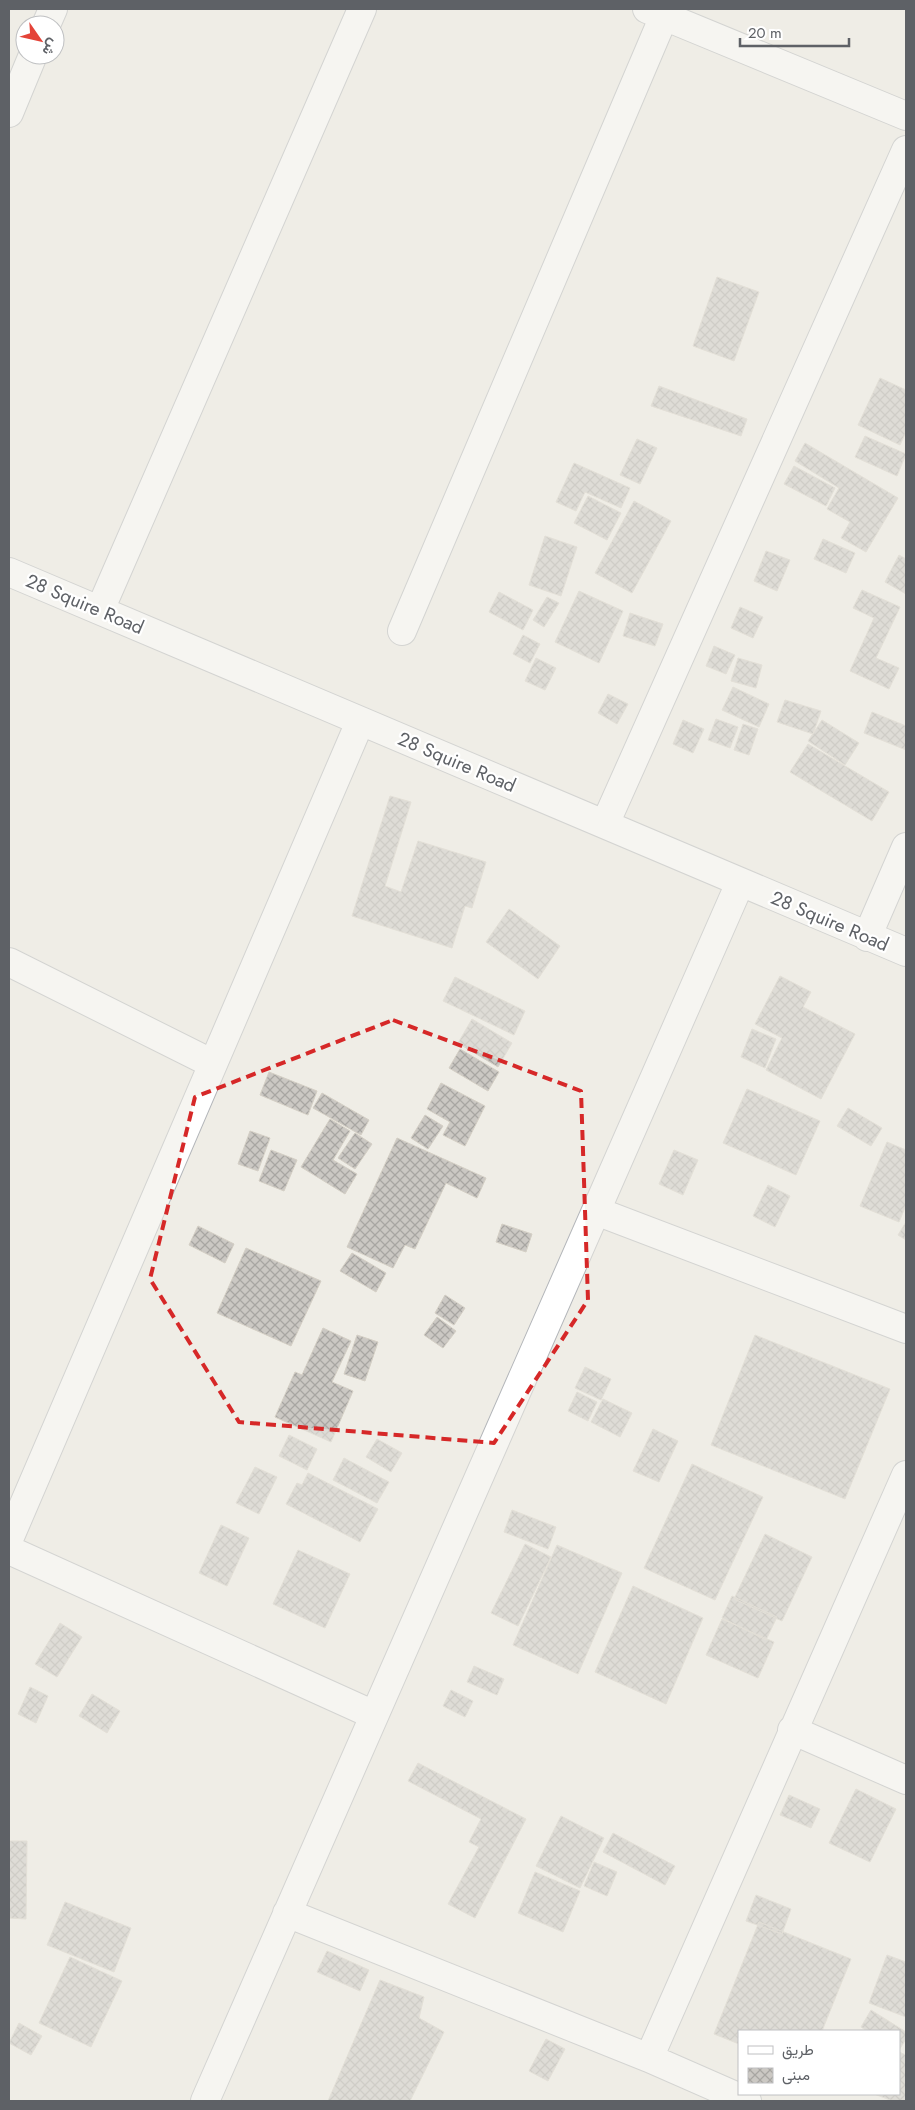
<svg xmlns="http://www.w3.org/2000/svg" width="915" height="2110" font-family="Jost,Vazirmatn,sans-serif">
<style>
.building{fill:url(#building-cross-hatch);stroke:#d4cfc5}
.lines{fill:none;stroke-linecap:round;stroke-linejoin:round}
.minor-casing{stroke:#b3b6ba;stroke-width:30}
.minor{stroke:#fff;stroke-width:28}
.marked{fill:none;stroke:#d62828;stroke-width:4;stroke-dasharray:10 6;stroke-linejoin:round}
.labels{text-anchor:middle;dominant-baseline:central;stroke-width:4.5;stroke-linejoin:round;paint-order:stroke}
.street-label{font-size:19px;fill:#5e6166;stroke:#fff}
</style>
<defs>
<pattern id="building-cross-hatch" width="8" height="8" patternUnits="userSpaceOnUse" patternTransform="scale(1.25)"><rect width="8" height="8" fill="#cbc8c3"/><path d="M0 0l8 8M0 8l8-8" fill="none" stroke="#a8a6a2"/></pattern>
</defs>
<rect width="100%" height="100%" fill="#efede6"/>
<path class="building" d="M717 277 759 292 734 361 693 346Z
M880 378 906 390V432L900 445 858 425Z
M659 386 747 419 741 436 651 406Z
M865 436 906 454 897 476 855 457Z
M637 439 657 448 640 484 620 475Z
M805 443 898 498 866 552 841 538 850 522 827 509 839 488 795 461Z
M574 463 630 488 621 508 585 492 576 511 556 502Z
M794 466 835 488 826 506 784 484Z
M588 496 621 513 607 540 574 523Z
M634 501 671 521 632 593 595 573Z
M545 536 577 547 561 596 529 585Z
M823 539 855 553 846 573 814 559Z
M766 551 790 560 777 591 754 581Z
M899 555 906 559V594L885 582Z
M862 590 900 607 876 658 899 668 889 689 850 671 874 618 853 608Z
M579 591 623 611 599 663 555 642Z
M499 592 533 610 523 630 489 612Z
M547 597 559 603 544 627 533 620Z
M740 607 763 617 753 638 731 628Z
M630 613 663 624 655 646 623 636Z
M523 635 540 644 530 663 513 654Z
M714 646 735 655 726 674 706 666Z
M536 658 556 668 545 690 525 681Z
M738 658 762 665 756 688 731 681Z
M733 687 769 704 759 727 722 710Z
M608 694 628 704 617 724 598 713Z
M785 700 821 711 813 734 777 722Z
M872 712 906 726V750L864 733Z
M716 719 738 727 730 748 708 740Z
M683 720 704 729 693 753 673 744Z
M822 720 859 743 845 765 808 741Z
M743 724 758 729 749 755 734 750Z
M808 744 889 792 872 821 790 772Z
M390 796 411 802 385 886 401 892 418 841 486 862 472 908 465 906 452 948 352 916Z
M509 909 560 946 538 979 486 942Z
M780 976 811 992 803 1007 855 1034 821 1099 766 1070 782 1038 755 1024Z
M455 977 525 1011 514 1035 443 1001Z
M472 1019 512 1043 498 1067 458 1043Z
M752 1029 776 1039 765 1068 741 1057Z
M460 1049 499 1072 488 1091 449 1068Z
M269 1072 317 1091 308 1115 260 1095Z
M441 1083 485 1106 465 1146 443 1135 450 1122 427 1109Z
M747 1089 820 1121 796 1175 723 1143Z
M322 1093 369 1120 361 1135 313 1108Z
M848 1108 882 1128 871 1146 837 1126Z
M425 1115 443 1126 428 1149 411 1138Z
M330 1119 350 1131 333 1160 357 1174 345 1194 301 1167Z
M250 1131 270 1138 258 1171 238 1164Z
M355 1133 372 1144 355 1169 338 1158Z
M397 1138 486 1178 477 1198 446 1183 415 1249 405 1245 393 1268 347 1247Z
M887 1142 906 1150V1205L899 1222 860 1206Z
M271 1150 297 1160 284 1191 259 1181Z
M674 1150 698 1160 683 1195 659 1184Z
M768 1185 790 1196 775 1227 753 1216Z
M906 1222V1240L898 1235Z
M502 1224 532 1234 526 1252 496 1242Z
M198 1226 234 1244 225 1263 189 1245Z
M246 1248 321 1281 291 1346 217 1313Z
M352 1253 386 1273 376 1292 340 1271Z
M445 1295 465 1308 454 1325 435 1313Z
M437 1317 456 1331 443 1348 424 1335Z
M323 1328 351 1341 332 1382 353 1391 331 1442 275 1417 295 1372 302 1375Z
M357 1335 378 1342 365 1381 344 1374Z
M755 1335 890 1389 845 1499 711 1445Z
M585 1367 611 1379 601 1400 575 1388Z
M577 1392 597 1402 588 1421 568 1411Z
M603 1399 632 1413 620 1437 591 1422Z
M653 1429 678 1441 659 1482 633 1471Z
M289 1435 317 1449 307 1470 279 1456Z
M377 1439 402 1453 391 1472 366 1457Z
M344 1458 389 1482 377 1503 333 1480Z
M692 1464 763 1497 715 1600 644 1568Z
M255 1467 277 1477 259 1514 236 1503Z
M308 1473 378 1509 360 1542 286 1504 297 1483 302 1485Z
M512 1510 556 1527 548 1549 504 1532Z
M221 1525 249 1538 227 1586 199 1573Z
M765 1534 812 1557 782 1621 734 1599Z
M525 1544 551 1557 518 1626 491 1613Z
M557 1545 622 1573 578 1674 513 1645Z
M298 1550 350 1574 325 1628 273 1604Z
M633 1586 703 1618 666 1704 595 1672Z
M732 1596 777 1617 766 1640 722 1618Z
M722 1619 774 1642 758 1678 706 1655Z
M60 1623 82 1637 57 1677 35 1664Z
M474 1666 504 1679 497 1695 467 1682Z
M30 1687 48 1696 36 1723 18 1714Z
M451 1690 473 1701 465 1717 443 1706Z
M92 1694 120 1711 107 1733 79 1716Z
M418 1763 526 1819 475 1918 448 1904 479 1847 469 1842 481 1819 408 1781Z
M856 1789 896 1809 870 1862 829 1843Z
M789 1795 820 1809 811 1828 780 1815Z
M561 1816 604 1838 580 1888 536 1866Z
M613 1833 675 1866 665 1885 603 1852Z
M9 1841H27L26 1919 9 1918Z
M594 1862 617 1872 607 1896 584 1886Z
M535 1872 580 1891 563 1932 518 1913Z
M756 1895 791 1909 782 1934 746 1921Z
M65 1902 131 1928 114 1972 47 1945Z
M759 1922 851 1959 822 2031H739V2044L714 2034Z
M327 1951 369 1970 360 1991 317 1972Z
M887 1955 906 1962V2017L869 2003Z
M70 1957 122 1981 91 2047 39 2023Z
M380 1980 424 1997 419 2018 444 2032 410 2101H328Z
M871 2010 906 2032V2039L899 2050V2031H867L861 2027Z
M19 2023 42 2036 31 2055 9 2043Z
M546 2039 565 2049 548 2081 529 2071Z
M899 2052 906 2055V2101H893L874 2094H899Z"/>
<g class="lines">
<g class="minor-casing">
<path id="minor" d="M647 9 906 116
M46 25 53 9
M9 113 33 55
M9 572 906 952
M100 610 362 9
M402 631 667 9
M605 824 906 150
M867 937 906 847
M9 962 213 1064
M596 1211 906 1329
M9 1539 360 722
M9 1550 374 1715
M792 1730 906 1780
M287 1913 649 2058 747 2101
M649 2058 906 1475
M205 2101 740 883"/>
</g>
<use href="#minor" class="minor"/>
</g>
<path d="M0 0H915V2110H0ZM393 1020 581 1091 588 1300 494 1443 239 1422 150 1279 195 1097Z" fill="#efede6" fill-opacity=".55" fill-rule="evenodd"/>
<path class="marked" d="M393 1020 581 1091 588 1300 494 1443 239 1422 150 1279 195 1097Z"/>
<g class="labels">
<g class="street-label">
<text transform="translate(85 604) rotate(23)">28 Squire Road</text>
<text transform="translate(457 762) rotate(23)">28 Squire Road</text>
<text transform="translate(830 921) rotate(23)">28 Squire Road</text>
</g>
</g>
<rect width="915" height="2110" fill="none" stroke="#5e6166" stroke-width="20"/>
<rect x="738" y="2030" width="162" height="65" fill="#ffffff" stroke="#bfc0c2"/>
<rect x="748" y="2046" width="25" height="8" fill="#ffffff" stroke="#bfc0c2"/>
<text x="782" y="2055" font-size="15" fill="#5e6166">طريق</text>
<rect x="748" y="2068" width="25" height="15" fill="url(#building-cross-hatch)" stroke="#bfc0c2"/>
<text x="782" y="2080" font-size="15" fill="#5e6166">مبنى</text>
<g transform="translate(40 40) rotate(124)"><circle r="24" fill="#ffffff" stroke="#bfc0c2"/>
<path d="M0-4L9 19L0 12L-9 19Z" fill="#e44338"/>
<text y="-8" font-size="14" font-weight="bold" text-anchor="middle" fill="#5e6166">ش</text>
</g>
<path d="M740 38v8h109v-8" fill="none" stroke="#5e6166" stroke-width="2.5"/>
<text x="748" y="38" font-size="15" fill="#5e6166" stroke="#ffffff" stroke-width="4" paint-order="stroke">20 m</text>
</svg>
